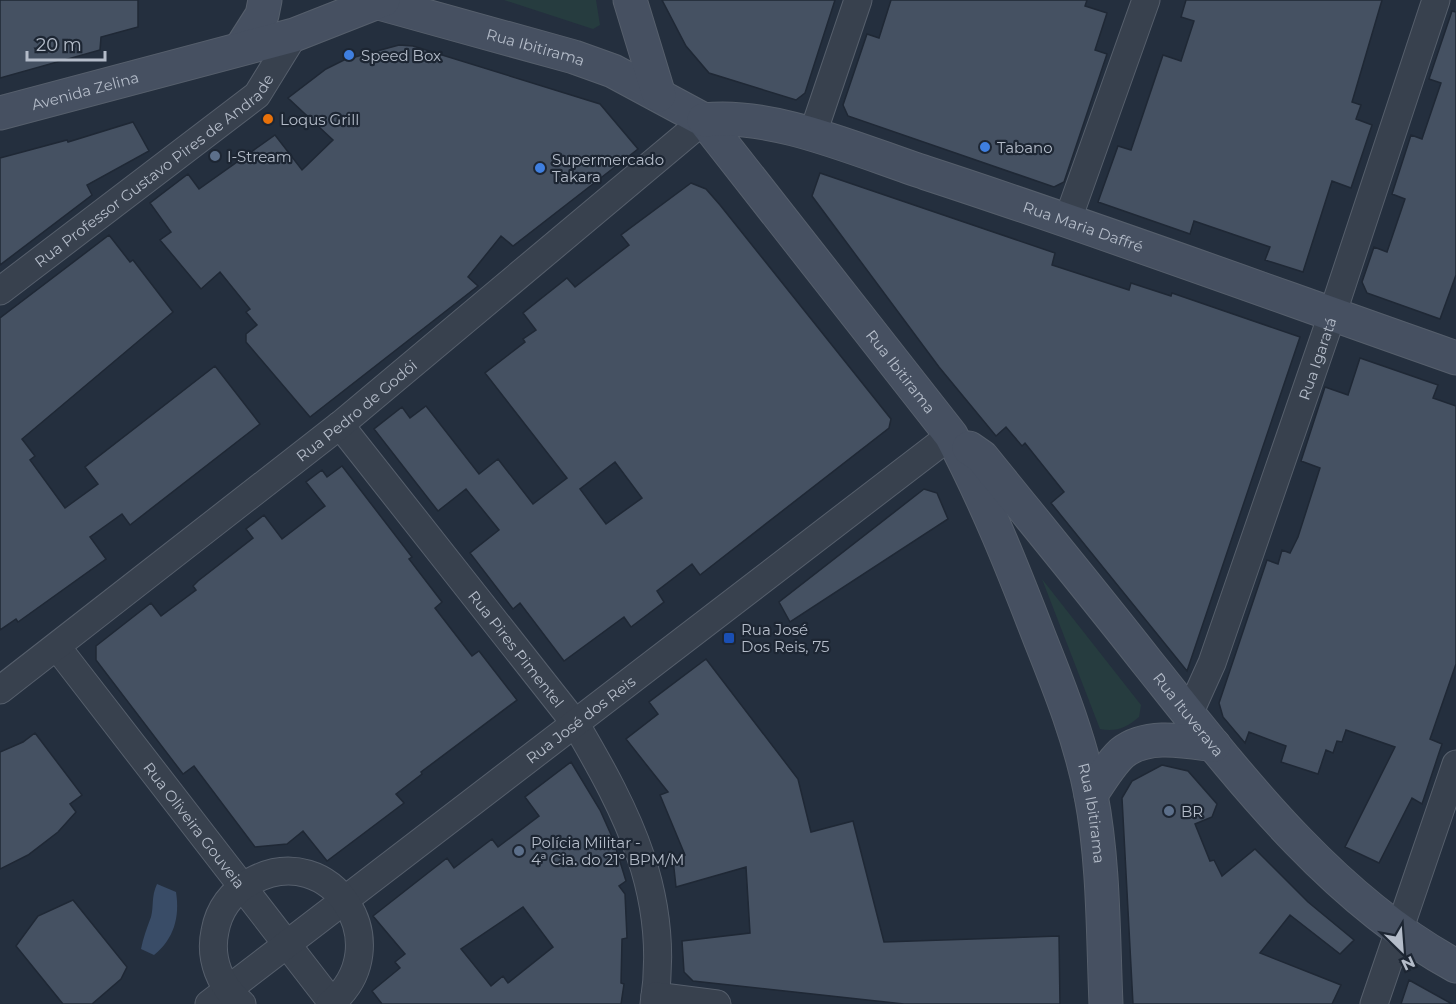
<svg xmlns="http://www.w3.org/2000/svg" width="1456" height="1004" font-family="Montserrat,sans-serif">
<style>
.green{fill:#263c3f}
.water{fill:#394c67}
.building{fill:#455162;stroke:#1f2835;stroke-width:1.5;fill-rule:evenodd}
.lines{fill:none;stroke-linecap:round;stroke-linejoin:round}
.street-casing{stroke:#565f6c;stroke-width:29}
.secondary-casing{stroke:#565f6c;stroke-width:35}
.street{stroke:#38414e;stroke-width:27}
.secondary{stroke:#465061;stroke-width:33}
.shop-dot{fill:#3f7fe0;stroke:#1d2633;stroke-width:2}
.food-dot{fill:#e8710a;stroke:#1d2633;stroke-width:2}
.service-dot{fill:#5c6f8a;stroke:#1d2633;stroke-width:2}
.transit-dot{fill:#1a4fb4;stroke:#1d2633;stroke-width:2}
.labels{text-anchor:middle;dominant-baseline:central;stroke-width:4.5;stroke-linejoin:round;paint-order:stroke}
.street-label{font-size:15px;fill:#b4bcc9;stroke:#1d2633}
.poi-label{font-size:15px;fill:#b4bcc9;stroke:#1d2633;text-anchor:start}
</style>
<rect width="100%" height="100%" fill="#242f3e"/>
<path class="green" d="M504 0H596L600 25 593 29Z
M1042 579 1141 705 1139 717C1126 728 1116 732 1100 729Z"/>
<path class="water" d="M157 884 176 892C180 917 174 939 154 955L141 949C143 938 147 928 151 917 154 906 151 897 157 884Z"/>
<path class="building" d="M0 0H138V27L101 37 100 50 0 78Z
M662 0H835L805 93 796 100 709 73 686 46Z
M891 0H1087L1085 6 1107 13 1095 50 1107 54 1064 182 1054 187 848 116 843 105 867 34 879 38Z
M1186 0H1382L1352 102 1361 105 1356 119 1372 125 1351 188 1332 181 1303 272 1265 260 1270 247 1194 221 1190 234 1098 202 1118 146 1131 150 1163 55 1181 61 1194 21 1181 17Z
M1452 11 1456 12V275L1440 319 1367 293 1362 282 1374 247 1387 252 1405 199 1392 194 1411 135 1422 139 1441 83 1429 79Z
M399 45 413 46 600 104 638 149 513 246 501 236 468 277 478 286 310 417 246 342V334L257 325 246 312 250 309 220 272 201 289 160 240 171 232 150 203 188 174 199 189 275 135 302 170 333 140 288 98 326 69 344 60Z
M133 122 149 151 87 185 92 195 0 265V158L67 140 68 142Z
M820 173 1055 253 1052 265 1129 290 1131 283 1171 296 1172 293 1300 337 1187 671 1051 503 1064 492 1025 443 1022 446 1006 427 996 436 939 367 812 196Z
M691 183 706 189 720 205 891 419 889 428 700 575 692 564 657 591 664 602 631 627 624 617 564 661 520 603 513 609 470 553 499 530 466 489 438 511 374 429 402 407 410 418 426 406 479 474 498 459 533 504 567 478 485 373 525 342 523 339 536 330 523 313 567 278 575 287 629 245 621 235ZM615 462 642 498 606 524 580 489Z
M109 235 130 262 133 260 173 312 22 439 35 456 30 460 65 508 98 484 85 467 215 366 260 424 130 525 122 514 90 537 106 559 18 622 16 619 0 630V318Z
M1360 358 1438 385 1433 398 1456 406V664L1430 739 1442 744 1422 804 1412 798 1379 863 1345 847 1395 747 1346 730 1342 742 1337 741 1333 753 1326 750 1318 774 1281 762 1286 746 1249 732 1245 743 1223 717 1219 703 1267 560 1278 564 1282 550 1290 553 1298 537 1320 468 1301 461 1325 387 1348 395Z
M342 466 412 557 409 559 442 602 435 608 472 656 479 651 517 700 421 772 422 774 396 794 404 803 327 861 303 831 287 844 255 847 194 766 183 774 96 660V646L151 603 161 616 196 590 193 586 198 581 253 538 246 529 264 515 282 539 325 506 306 482 322 470 327 477Z
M924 489 937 493 948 519 790 622 779 602Z
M706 659 798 779 811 832 853 821 884 942 1059 936 1060 1004H904L693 981 684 972 682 941 750 933 746 867 676 887 673 859 685 855 660 795 668 792 626 739 658 714 649 702Z
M35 733 82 795 70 804 76 812 58 832 28 855 0 869V752L23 742Z
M571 762 600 810 613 839 626 881 619 886 625 894 627 938 622 939 621 983 624 984 621 1004H382L372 991 400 968 395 962 405 954 373 916 447 858 454 868 492 839 498 847 539 816 525 797ZM523 907 553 947 508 983 503 976 491 986 461 949Z
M1162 765 1188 771 1217 804 1212 817 1195 824 1210 861 1214 860 1222 876 1255 849 1308 902 1354 940 1340 954 1290 915 1260 953 1341 985 1332 1004H1133L1122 798 1132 781Z
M73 900 127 967 121 979 92 1004H63L16 946 38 916Z
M1409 980 1452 1004H1401Z"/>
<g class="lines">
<g class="street-casing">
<g id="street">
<path d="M812 136 858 0"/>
<path d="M1068 219 1146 0"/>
<path id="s1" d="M0 291 257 95 294 35"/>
<path id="s2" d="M340 425 575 723C628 813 671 896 654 1004"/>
<path id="s3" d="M57 647 333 1004"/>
<path id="s4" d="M0 690 340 425 704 120"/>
<path id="s5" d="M1189 714 1212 663 1332 315 1436 0"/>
<path d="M655 996 717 1004"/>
<path id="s6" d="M209 1004 951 435"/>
<path d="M242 1004C220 986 209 959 215 931 219 909 232 892 252 881 331 838 401 946 330 1004"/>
<path d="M1374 1004 1456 764"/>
</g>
</g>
<g class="secondary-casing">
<g id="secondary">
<path id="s7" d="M368 0 574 57 613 71 704 120 951 435C986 501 1013 569 1040 639 1060 689 1081 742 1091 795 1104 863 1103 935 1106 1004"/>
<path d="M630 0 659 95"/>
<path d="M241 48 262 15 265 0"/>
<path id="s8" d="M0 113 294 35 383 0"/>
<path id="s9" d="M704 120C773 112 859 151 926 173 1104 231 1279 296 1456 358"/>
<path id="s10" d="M969 448 982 457C1037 525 1093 593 1147 662 1235 772 1330 898 1456 966"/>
<path d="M1091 795C1100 781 1110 764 1122 753 1147 733 1185 741 1214 745"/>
</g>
</g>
<use href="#street" class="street"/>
<use href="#secondary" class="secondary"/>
</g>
<g class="shop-dot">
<circle cx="349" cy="55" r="6"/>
<circle cx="985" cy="147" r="6"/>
<circle cx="540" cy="168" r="6"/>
</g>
<circle class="food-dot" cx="268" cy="119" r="6"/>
<g class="service-dot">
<circle cx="215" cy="156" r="6"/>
<circle cx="1169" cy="811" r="6"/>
<circle cx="519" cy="851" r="6"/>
</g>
<rect class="transit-dot" x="723" y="632" width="12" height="12" rx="3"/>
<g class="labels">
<g class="street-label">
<text stroke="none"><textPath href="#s7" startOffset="174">Rua Ibitirama</textPath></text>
<text stroke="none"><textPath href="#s8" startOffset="88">Avenida Zelina</textPath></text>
<text stroke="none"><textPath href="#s1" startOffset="196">Rua Professor Gustavo Pires de Andrade</textPath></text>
<text stroke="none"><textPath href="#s9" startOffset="396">Rua Maria Daffré</textPath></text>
<text stroke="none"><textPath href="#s5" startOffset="378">Rua Igaratá</textPath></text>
<text stroke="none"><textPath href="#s7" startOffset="678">Rua Ibitirama</textPath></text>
<text stroke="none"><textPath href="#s4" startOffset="453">Rua Pedro de Godói</textPath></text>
<text stroke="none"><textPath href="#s2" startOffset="285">Rua Pires Pimentel</textPath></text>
<text stroke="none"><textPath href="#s10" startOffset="346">Rua Ituverava</textPath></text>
<text stroke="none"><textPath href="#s6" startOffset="468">Rua José dos Reis</textPath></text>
<text stroke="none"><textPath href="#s7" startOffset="1164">Rua Ibitirama</textPath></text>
<text stroke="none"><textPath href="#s3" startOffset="225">Rua Oliveira Gouveia</textPath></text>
</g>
<g class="poi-label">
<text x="361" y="55">Speed Box</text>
<text x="280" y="119">Loqus Grill</text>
<text x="997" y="147">Tabano</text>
<text x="227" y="156">I-Stream</text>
<text x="552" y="159">Supermercado<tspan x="552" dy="17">Takara</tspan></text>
<text x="741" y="629">Rua José<tspan x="741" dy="17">Dos Reis, 75</tspan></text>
<text x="1181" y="811">BR</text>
<text x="531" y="842">Polícia Militar -<tspan x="531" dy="17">4ª Cia. do 21º BPM/M</tspan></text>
</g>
</g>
<g transform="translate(1402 950) rotate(155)" stroke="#1d2633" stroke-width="4.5" paint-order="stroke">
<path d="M0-4.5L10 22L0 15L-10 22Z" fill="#b4bcc9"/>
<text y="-9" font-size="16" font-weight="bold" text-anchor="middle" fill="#b4bcc9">N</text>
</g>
<path d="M27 51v9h78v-9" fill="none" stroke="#b4bcc9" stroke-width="3"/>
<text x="36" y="51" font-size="18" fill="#b4bcc9" stroke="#1d2633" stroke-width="4.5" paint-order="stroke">20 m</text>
</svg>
